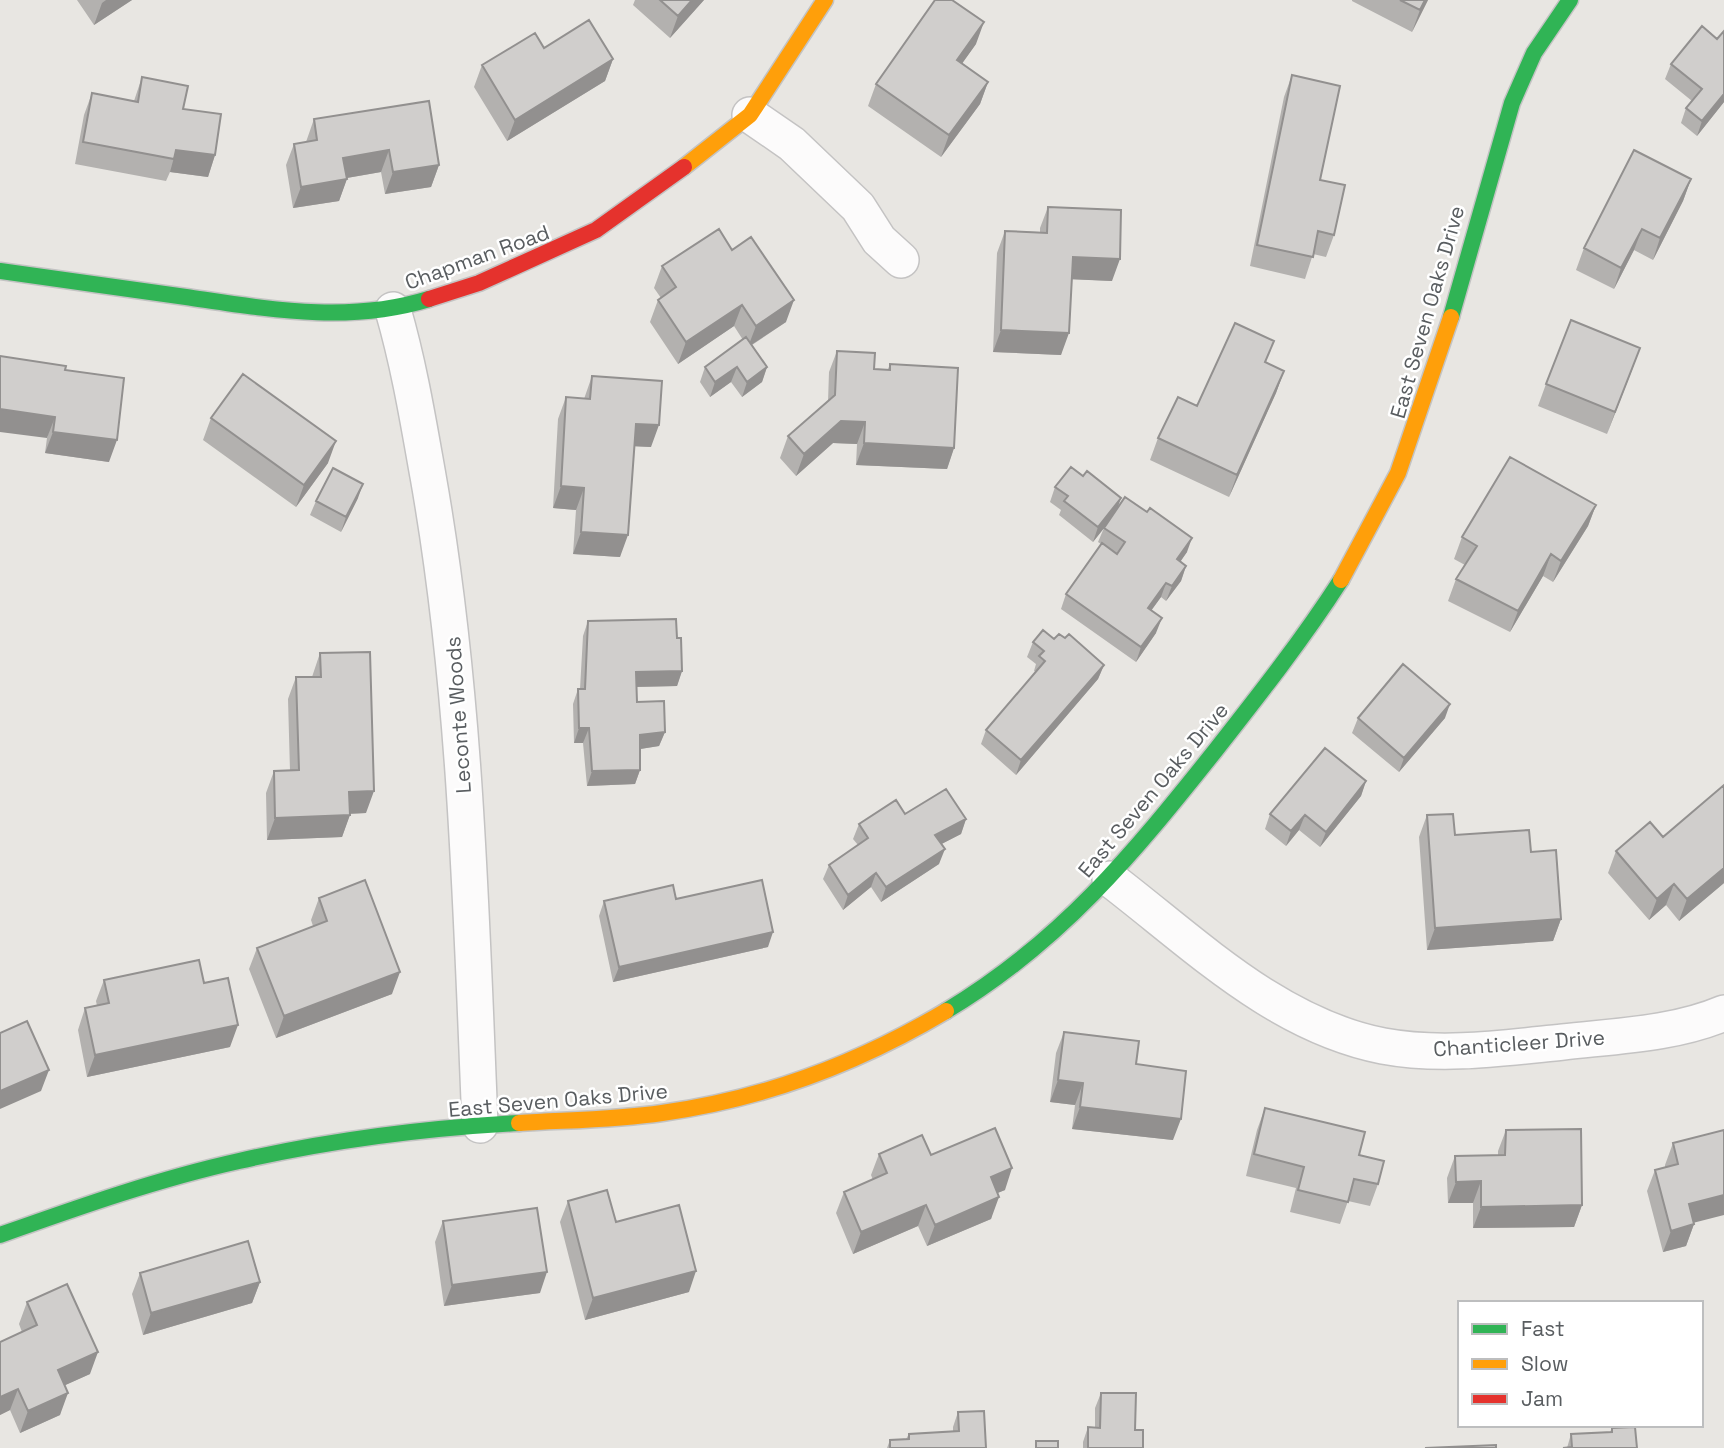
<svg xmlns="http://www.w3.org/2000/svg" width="1724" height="1448" font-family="'Space Grotesk',sans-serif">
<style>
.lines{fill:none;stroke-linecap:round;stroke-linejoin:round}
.street-casing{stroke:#c4c3c3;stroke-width:38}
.fast-casing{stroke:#c3c3c3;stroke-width:19}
.slow-casing{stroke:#c3c3c3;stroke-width:19}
.jam-casing{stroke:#c3c3c3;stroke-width:19}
.street{stroke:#fcfbfb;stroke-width:35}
.fast{stroke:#30b455;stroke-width:16}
.slow{stroke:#ff9f0a;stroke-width:16}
.jam{stroke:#e5322d;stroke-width:16}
.wall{fill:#b3b1af}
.shaded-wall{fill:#92908f}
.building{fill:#d0cecc;stroke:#92908f;stroke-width:2}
.labels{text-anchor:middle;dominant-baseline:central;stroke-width:5;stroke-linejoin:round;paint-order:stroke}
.street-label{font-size:21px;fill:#595d60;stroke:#fff}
</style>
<rect width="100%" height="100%" fill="#e8e6e2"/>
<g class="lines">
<g class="street-casing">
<path id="street" d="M750 115 792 144 858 207 879 240 901 260
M393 310C409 365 418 420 428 476 466 690 471 908 480 1125
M1110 879C1195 944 1276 1025 1383 1046 1442 1057 1504 1048 1563 1042 1616 1036 1675 1034 1724 1013"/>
</g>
<g class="fast-casing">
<path id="fast" d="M0 271C62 280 124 288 186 297 268 309 348 324 429 299
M1451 317 1512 103 1534 53 1570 0
M946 1011C1061 942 1133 854 1215 751 1259 695 1303 639 1341 580
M0 1235C79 1207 158 1179 239 1161 331 1140 426 1128 519 1123"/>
</g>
<g class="slow-casing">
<path id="slow" d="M684 167 750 115 825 0
M1341 580 1398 473 1451 317
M519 1123C567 1120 615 1120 662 1113 763 1099 859 1063 946 1011"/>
</g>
<g class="jam-casing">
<path id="jam" d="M429 299 479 283 596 230 684 167"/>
</g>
<use href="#street" class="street"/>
<use href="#fast" class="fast"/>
<use href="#slow" class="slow"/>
<use href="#jam" class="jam"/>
</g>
<path class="wall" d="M77 0H132L94 25Z
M635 0H704L670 38 633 5Z
M1352 0H1428L1412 32 1352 1Z
M1724 31V102L1697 136 1681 123 1686 108 1692 101 1665 79 1671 64 1717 39Z
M976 44 962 63 988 82 980 104 941 157 868 106 876 84Z
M544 48 613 59 605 81 507 141 474 87 482 65Z
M1292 75 1334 235 1326 257 1313 254 1305 279 1250 266 1284 97Z
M142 77 183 109 215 155 208 177 170 172 166 181 75 164 84 115 92 93 134 101Z
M314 119 439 165 431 187 385 194 381 172 347 178 339 201 293 208 286 165 294 144 306 142Z
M1691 179 1683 201 1653 260 1634 250 1614 289 1576 270 1584 248Z
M1048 207 1112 281 1072 279 1061 355 993 352 997 253 1005 231 1040 232V228Z
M732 250 786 322 752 345 767 367 762 382 742 397 731 382 710 397 700 382 705 367 743 340 734 326 678 364 650 322 658 300 661 298 654 288 662 266Z
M1640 348 1607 434 1538 406 1546 384Z
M837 351 874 369H888L890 364 954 448 947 469 856 465 857 444 833 443 796 476 780 458 788 436 828 402 829 372Z
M1266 362 1284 371 1276 393 1229 497 1150 460 1158 438 1197 406Z
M65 370 109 462 45 453 47 438Z
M592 376 651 447 634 446 620 557 573 554 576 510 553 508 558 419 566 397 584 399Z
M211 418 328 463 296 507 203 440Z
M1055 487 1118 508 1187 552 1180 561 1186 566 1181 581 1166 601 1161 597 1151 611 1156 633 1136 662 1061 609 1066 594 1101 544 1098 542 1104 528 1093 542 1059 515 1061 510 1050 502Z
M358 498 341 532 310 515 316 501Z
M1596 505 1588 526 1553 582 1543 576 1510 632 1448 601 1456 579 1465 565 1454 559 1462 537Z
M588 621 677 638 682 671 677 686 637 687V702L665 732 659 746 640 749V770L635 784 587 786 583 743H574L573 704 578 689H580L583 636Z
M1065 638 1104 665 1098 679 1016 775 981 744 986 730 1036 672 1034 671 1036 664 1027 657 1033 642Z
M320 653 366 813 350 814 342 837 267 840 266 793 274 771H290L288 699 296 677H312Z
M1358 718H1445L1399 772 1352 733Z
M1366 781 1361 796 1320 847 1299 830 1286 846 1265 829 1270 814Z
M905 814 966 819 961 834 941 844 939 864 881 902 871 887 843 910 823 879 829 865 858 845 853 839 859 824Z
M1427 815 1455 835 1531 852 1561 919 1553 941 1427 950 1419 837Z
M1663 837 1724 883 1679 921 1666 905 1649 920 1608 873 1616 851Z
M319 898 392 994 276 1038 249 969 257 948 313 926 311 920Z
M676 899 768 947 613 982 599 916 604 901Z
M104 980 204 983 230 1047 87 1077 78 1030 85 1008 97 1006 96 1001Z
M1064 1032 1136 1064 1173 1140 1072 1129 1075 1105 1050 1102 1056 1053Z
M1265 1108 1359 1155 1378 1184 1370 1206 1348 1201 1340 1224 1290 1212 1296 1188 1246 1176 1257 1130Z
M1506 1130 1582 1205 1574 1227 1473 1228V1203H1448L1447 1178 1455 1156 1498 1155V1151Z
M1673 1143 1694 1224 1686 1246 1663 1252 1647 1191 1655 1170 1665 1167V1165Z
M879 1154 1005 1190 997 1193 991 1219 927 1246 918 1226 853 1254 836 1213 844 1192 873 1180 871 1175Z
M568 1201 616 1222 689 1292 585 1320 560 1222Z
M443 1221 540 1293 444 1306 435 1242Z
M140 1273 260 1282 252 1303 143 1335 132 1294Z
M27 1302 90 1374 65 1385 60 1415 20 1433 10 1410 0 1415V1342L22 1332 19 1324Z
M1101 1393 1135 1430 1143 1448H1083V1442L1088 1427 1095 1428V1408Z
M958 1412 986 1448H887L890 1440 906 1439 909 1434 953 1431V1427Z
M1612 1428 1637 1448H1567L1571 1434 1610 1432Z"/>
<path class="shaded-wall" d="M106 0H132L94 25 102 3Z
M692 0H704L670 38 678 16Z
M1425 0H1428L1412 32 1420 10Z
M984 22 976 44 949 82 957 60Z
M613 59 605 81 507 141 515 120Z
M988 82 980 104 941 157 949 135Z
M1724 94V102L1697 136 1702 121Z
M176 150 215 155 208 177 170 172Z
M389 150 381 172 335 180 343 158Z
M439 165 431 187 385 194 393 172Z
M347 179 339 201 293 208 301 187Z
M1691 179 1683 201 1653 260 1660 238Z
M1642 229 1634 250 1614 289 1621 268Z
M1073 257 1120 259 1112 281 1065 279Z
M794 300 786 322 748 347 756 326Z
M742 305 734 326 678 364 686 342Z
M1001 330 1069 333 1061 355 993 352Z
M1640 348 1632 370 1607 434 1615 412Z
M737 367 731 382 710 397 715 382Z
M767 367 762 382 742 397 747 382Z
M1284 371 1276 393 1229 497 1237 475Z
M0 409 55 417 47 438 0 432Z
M841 421 865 422 857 444 833 443 796 476 804 454Z
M636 424 659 425 651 447 628 446Z
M53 432 117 440 109 462 45 453Z
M336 441 328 463 296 507 304 485Z
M864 443 954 448 947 469 856 465Z
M363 484 358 498 341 532 346 517Z
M561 486 584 488 576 510 553 508Z
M1121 498 1116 513 1093 542 1098 527Z
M1596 505 1588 526 1553 582 1561 561Z
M581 532 628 535 620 557 573 554Z
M1192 538 1187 552 1172 574 1177 559Z
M1551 554 1543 576 1510 632 1518 611Z
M1186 566 1181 581 1166 601 1172 586Z
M1166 583 1161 597 1142 623 1148 608Z
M1162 618 1156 633 1136 662 1141 647Z
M1104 665 1098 679 1016 775 1021 760Z
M682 671 677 686 631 687 636 672Z
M1450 704 1445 718 1399 772 1404 758Z
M579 728H589L583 743H574Z
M665 732 659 746 634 750 640 735Z
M640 770 635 784 587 786 592 771Z
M1366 781 1361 796 1320 847 1326 832Z
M374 791 366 813 341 814 349 792Z
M350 815 342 837 267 840 275 818Z
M1305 815 1299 830 1286 846 1291 831Z
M966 819 961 834 930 850 935 835Z
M945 849 939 864 881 902 886 887Z
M1724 868V883L1679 921 1687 899Z
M876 873 871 887 843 910 848 895Z
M1674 884 1666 905 1649 920 1657 899Z
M1561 919 1553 941 1427 950 1435 928Z
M773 932 768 947 613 982 619 967Z
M400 972 392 994 276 1038 284 1016Z
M238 1025 230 1047 87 1077 95 1055Z
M49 1070 41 1091 0 1109V1091Z
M1058 1080 1083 1083 1075 1105 1050 1102Z
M1080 1107 1181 1119 1173 1140 1072 1129Z
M1012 1168 1005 1190 983 1199 991 1177Z
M1481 1181 1473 1203H1448L1456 1182Z
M1724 1195V1215L1681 1226 1689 1204Z
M999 1197 991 1219 927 1246 935 1225Z
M926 1205 918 1226 853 1254 861 1232Z
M1582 1205 1574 1227 1473 1228 1481 1207Z
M1694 1224 1686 1246 1663 1252 1671 1231Z
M696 1271 689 1292 585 1320 593 1298Z
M547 1272 540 1293 444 1306 452 1285Z
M260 1282 252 1303 143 1335 151 1313Z
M98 1352 90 1374 50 1392 58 1370Z
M18 1389 10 1410 0 1415V1397Z
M68 1393 60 1415 20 1433 28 1411Z"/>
<path class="building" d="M660 0H692L678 16Z
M935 0H952L984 22 957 60 988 82 949 135 876 84Z
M1400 0H1425L1420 10Z
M589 20 613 59 515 120 482 65 535 33 544 48Z
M1702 26 1717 39 1724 31V94L1702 121 1686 108 1702 89 1671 64Z
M1292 75 1340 86 1320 180 1345 185 1334 235 1318 231 1313 257 1257 245Z
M142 77 188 86 183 109 221 114 215 155 176 150 174 159 83 142 92 93 138 102Z
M429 101 439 165 393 172 389 150 343 158 347 179 301 187 294 144 317 140 314 119Z
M1634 150 1691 179 1660 238 1642 229 1621 268 1584 248Z
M1048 207 1121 210 1120 259 1073 257 1069 333 1001 330 1005 231 1047 233Z
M719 229 732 250 751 237 794 300 756 326 742 305 686 342 658 300 676 287 662 266Z
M1571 320 1640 348 1615 412 1546 384Z
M1235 323 1274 341 1265 362 1284 371 1237 475 1158 438 1178 397 1197 406Z
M746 337 767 367 747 382 737 367 715 382 705 367Z
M837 351 875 353 874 369 890 370V364L958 368 954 448 864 443 865 422 841 421 804 454 788 436 835 395Z
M0 356 66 366 65 370 124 378 117 440 53 432 55 417 0 409Z
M243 374 336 441 304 485 211 418Z
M592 376 662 381 659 425 636 424 628 535 581 532 584 488 561 486 566 397 590 399Z
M1510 457 1596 505 1561 561 1551 554 1518 611 1456 579 1477 546 1462 537Z
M1071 467 1083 476 1087 471 1121 498 1098 527 1064 501 1068 496 1055 487Z
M333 468 363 484 346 517 316 501Z
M1125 497 1147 512 1150 508 1192 538 1177 559 1186 566 1172 586 1166 583 1148 608 1162 618 1141 647 1066 594 1102 543 1117 554 1125 542 1104 528Z
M676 619 677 638H681L682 671 636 672 637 702 664 701 665 732 640 735V770L592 771 589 728H579L578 689H585L588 621Z
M1043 630 1054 639 1059 634 1065 638 1069 634 1104 665 1021 760 986 730 1045 661 1039 656 1044 651 1033 642Z
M370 652 374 791 349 792 350 815 275 818 274 771 299 770 296 677H321L320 653Z
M1403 664 1450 704 1404 758 1358 718Z
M1325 748 1366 781 1326 832 1305 815 1291 831 1270 814Z
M1724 785V868L1687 899 1674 884 1657 899 1616 851 1650 822 1663 837Z
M946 789 966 819 935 835 945 849 886 887 876 873 848 895 829 865 868 838 859 824 896 800 905 814Z
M1453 814 1455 835 1529 830 1531 852 1556 850 1561 919 1435 928 1427 815Z
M365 880 400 972 284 1016 257 948 327 921 319 898Z
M762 880 773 932 619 967 604 901 673 885 676 899Z
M199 960 204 983 228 978 238 1025 95 1055 85 1008 109 1003 104 980Z
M27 1021 49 1070 0 1091V1033Z
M1064 1032 1139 1041 1136 1064 1186 1071 1181 1119 1080 1107 1083 1083 1058 1080Z
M1265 1108 1365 1132 1359 1155 1384 1161 1378 1184 1354 1179 1348 1202 1298 1190 1304 1167 1254 1154Z
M995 1128 1012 1168 991 1177 999 1197 935 1225 926 1205 861 1232 844 1192 887 1173 879 1154 922 1135 931 1155Z
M1581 1129 1582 1205 1481 1207V1181L1456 1182 1455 1156 1505 1155 1506 1130Z
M1724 1130V1195L1689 1204 1694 1224 1671 1231 1655 1170 1678 1164 1673 1143Z
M607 1190 616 1222 679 1205 696 1271 593 1298 568 1201Z
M537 1208 547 1272 452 1285 443 1221Z
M248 1241 260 1282 151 1313 140 1273Z
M67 1284 98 1352 58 1370 68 1393 28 1411 18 1389 0 1397V1342L37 1325 27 1302Z
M1101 1393H1136L1135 1430H1143V1448H1088V1427L1100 1428Z
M984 1411 986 1448H890V1440L909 1439V1434L959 1431 958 1412Z
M1635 1427 1637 1448H1563L1572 1447 1571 1434 1612 1432V1428Z
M1036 1441H1058V1448H1036Z
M1496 1445V1448H1425Z"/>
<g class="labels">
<g class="street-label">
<text transform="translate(477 257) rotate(-20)">Chapman Road</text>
<text transform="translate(1427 312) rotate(-74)">East Seven Oaks Drive</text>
<text transform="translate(458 715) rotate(-94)">Leconte Woods</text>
<text transform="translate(1153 790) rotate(-50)">East Seven Oaks Drive</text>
<text transform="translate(1519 1043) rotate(-4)">Chanticleer Drive</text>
<text transform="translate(558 1100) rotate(-5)">East Seven Oaks Drive</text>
</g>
</g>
<rect x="1458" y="1301" width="245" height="126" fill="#ffffff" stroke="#bdbebf" stroke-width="2"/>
<rect x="1472" y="1324" width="35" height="10" fill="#30b455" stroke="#bdbebf" stroke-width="2"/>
<text x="1521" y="1336" font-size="21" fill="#595d60">Fast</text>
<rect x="1472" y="1359" width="35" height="10" fill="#ff9f0a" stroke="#bdbebf" stroke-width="2"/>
<text x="1521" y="1371" font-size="21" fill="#595d60">Slow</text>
<rect x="1472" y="1394" width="35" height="10" fill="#e5322d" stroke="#bdbebf" stroke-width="2"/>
<text x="1521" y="1406" font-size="21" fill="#595d60">Jam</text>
</svg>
